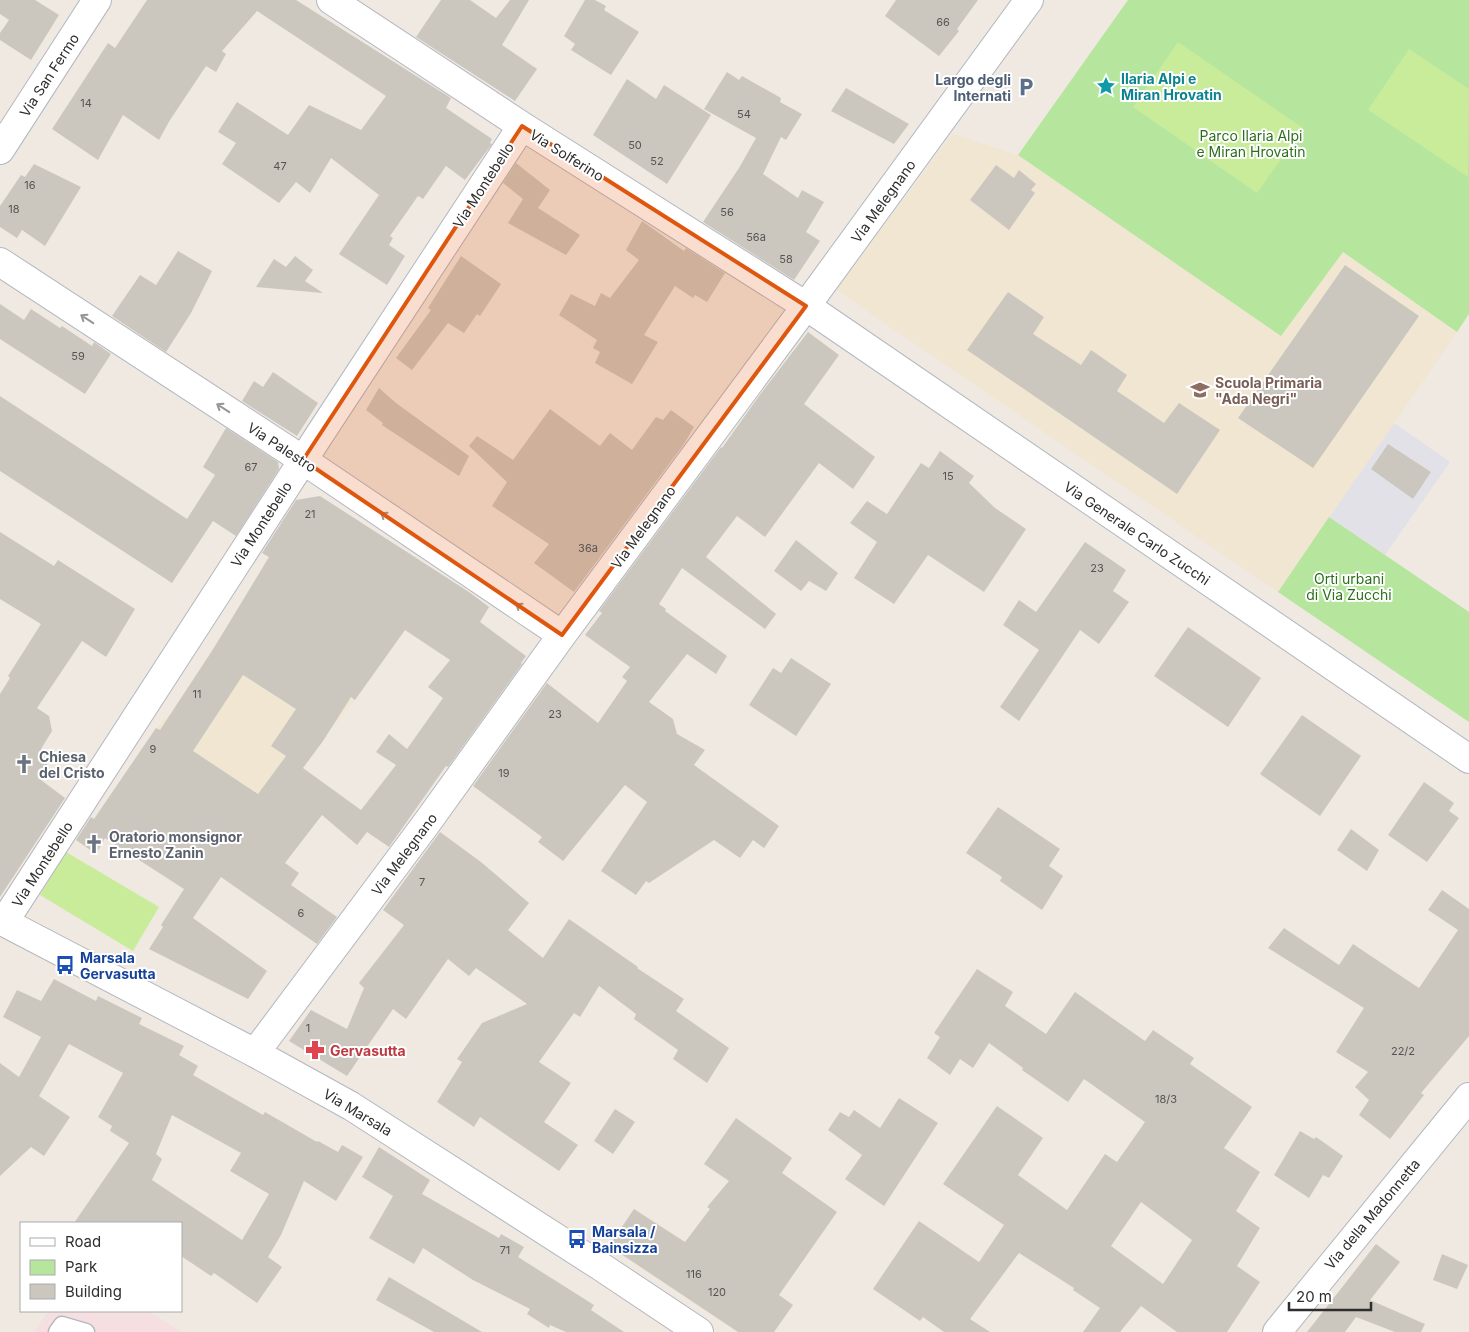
<svg xmlns="http://www.w3.org/2000/svg" width="1469" height="1332" font-family="Inter,sans-serif">
<style>
.industrial{fill:#e3e1e8}
.education{fill:#f0e6d1}
.medical{fill:#f5dfe0}
.green{fill:#b6e59e}
.pitch{fill:#c9ec9a}
.building{fill:#cbc7bf;fill-rule:evenodd}
.lines{fill:none;stroke-linecap:round;stroke-linejoin:round}
.service-casing{stroke:#b4b7c1;stroke-width:19}
.minor-casing{stroke:#b4b7c1;stroke-width:30}
.tertiary-casing{stroke:#b4b7c1;stroke-width:30}
.service{stroke:#fff;stroke-width:16}
.minor{stroke:#fff;stroke-width:28}
.tertiary{stroke:#fff;stroke-width:28}
.oneway{stroke:#969696}
.marked{fill:#df570e;fill-opacity:0.2;stroke:#df570e;stroke-width:4;stroke-linejoin:round}
.labels{text-anchor:middle;dominant-baseline:central;stroke-width:4;stroke-linejoin:round;paint-order:stroke}
.number-label{font-size:11px;fill:#555452}
.street-label{font-size:14px;fill:#2e2e2e;stroke:#fff}
.culture-label{font-size:14px;font-weight:bold;fill:#0d838f;stroke:#fff;text-anchor:start}
.service-label{font-size:14px;font-weight:bold;fill:#4e5e75;stroke:#fff;text-anchor:end}
.park-label{font-size:14px;fill:#2c6e1b;stroke:#fff}
.education-label{font-size:14px;font-weight:bold;fill:#785e54;stroke:#fff;text-anchor:start}
.worship-label{font-size:14px;font-weight:bold;fill:#5b616d;stroke:#fff;text-anchor:start}
.transit-label{font-size:14px;font-weight:bold;fill:#164399;stroke:#fff;text-anchor:start}
.health-label{font-size:14px;font-weight:bold;fill:#be3a42;stroke:#fff;text-anchor:start}
</style>
<rect width="100%" height="100%" fill="#efe9e1"/>
<path class="industrial" d="M1394 423 1450 462 1385 555 1329 517Z"/>
<path class="education" d="M952 134 1018 155 1281 336 1342 252 1457 332 1278 592 836 290Z
M231 620 355 700 329 731 303 767 273 803 156 728 170 714Z"/>
<path class="medical" d="M49 1311H148L182 1332H34Z"/>
<path class="green" d="M1128 0H1469V314L1457 332 1343 252 1281 336 1018 155Z
M1329 517 1469 612V722L1278 592Z"/>
<path class="pitch" d="M1178 42 1303 128 1257 193 1133 107Z
M1409 49 1469 89 1468 177 1368 110Z
M66 852 159 907 133 951 40 895Z"/>
<path class="building" d="M0 0H35L59 15 31 60 0 40V33L9 20 0 14Z
M147 0H296L451 98 446 108 492 139 490 143 492 144 465 180 446 166 423 199 418 196 390 236 393 238 389 245 405 256 387 285 339 254 379 195 331 158 310 193 296 182 279 203 222 164 236 143 218 132 237 102 288 135 309 105 361 130 386 96 257 11 222 51 226 54 216 72 206 66 170 120 159 140 123 115 98 160 52 129 108 43 115 48Z
M441 0H470L496 18 510 0H529L502 45 537 69 515 101 416 37Z
M585 0H595L606 6 604 10 639 32 611 75 571 50 575 44 564 36Z
M896 0H978L957 29 959 31 939 56 885 16Z
M727 72 739 80 742 76 781 98 780 102 802 114 786 140 781 137 763 174 798 198 802 190 824 202 806 232 820 241 794 280 703 222 739 168 756 138 704 109Z
M627 79 656 99 664 85 711 115 667 184 593 135Z
M846 88 909 124 894 144 831 111Z
M516 163 550 190 538 208 524 199 580 235 566 255 508 223 523 199 503 183Z
M34 164 81 187 45 246 22 230 17 238 0 227V206L21 175 25 177Z
M996 165 1014 178 1019 170 1036 184 1031 190 1035 193 1009 230 970 200Z
M642 221 684 251 686 248 725 273 707 302 695 295 693 298 675 286 644 335 658 342 632 384 595 363 600 352 593 348 597 340 559 315 571 294 595 306 601 293 610 298 639 260 626 250Z
M178 251 212 271 191 313 166 352 112 316 140 275 156 285Z
M295 256 313 270 305 281 323 293 256 287 274 259 286 267Z
M461 256 501 284 480 316 477 314 464 333 448 323 412 370 396 358 431 310 428 308Z
M1345 265 1419 316 1313 468 1238 418Z
M1008 292 1044 317 1033 334 1081 365 1091 350 1127 375 1117 391 1164 423 1179 403 1220 430 1177 494 967 350Z
M0 304 24 320 31 309 60 328 62 326 92 346 94 342 111 354 85 394 0 339Z
M808 332 839 355 804 404 875 457 853 489 819 463 765 537 737 516 706 557 776 614 765 629 682 568 659 604 666 609 665 611 727 656 716 674 687 654 649 702 673 719 677 734 705 750 694 765 779 826 764 848 753 840 740 858 714 840 649 883 646 881 636 895 601 871 647 802 625 785 563 861 538 842 542 837 473 786 547 683 598 723 627 681 622 677 630 667 585 635 602 613 599 611 721 447 722 448 759 396Z
M273 372 318 403 297 436 242 401 254 381 263 387Z
M379 388 396 403 469 456 459 476 382 425 383 423 366 410Z
M0 396 187 519 215 475 203 467 226 428 278 462 279 469 236 536 213 521 172 583 0 471Z
M550 409 600 446 610 433 632 450 656 417 663 420 671 410 694 427 684 444 574 592 534 563 549 544 492 506 507 482 469 446 477 436 513 460Z
M1388 444 1431 472 1413 499 1371 469Z
M940 451 974 476 969 483 995 508 1026 529 984 592 928 555 894 604 854 578 877 542 850 523 867 501 887 514 921 463 929 468Z
M320 496 469 592 489 607 480 622 526 656 521 663 522 664 448 767 446 766 389 847 367 832 357 845 322 815 285 863 299 873 291 885 337 917 317 944 221 877 193 918 267 971 248 999 149 949 163 927 161 925 184 889 105 838 96 854 76 840 91 817 94 819 156 728 160 730 212 651 269 557 262 553 296 500ZM405 630 450 660 428 687 443 698 407 749 389 734 376 752 396 765 361 810 303 768 323 741 351 697 355 700ZM243 675 296 709 271 746 286 756 258 794 193 751Z
M0 532 54 566 58 560 135 609 106 657 82 641 37 708 49 716 52 731 41 749 49 769 41 780 65 798 0 897V694L10 678 8 676 41 624 0 599Z
M796 540 838 573 826 591 809 581 801 591 774 571Z
M1085 542 1126 570 1113 591 1129 602 1099 644 1080 630 1019 721 1000 707 1039 650 1003 625 1019 600 1036 612Z
M1188 627 1261 678 1228 727 1154 676Z
M791 658 831 684 796 736 749 705 773 668 781 673Z
M1302 715 1361 756 1320 816 1260 774Z
M1424 782 1454 803 1449 811 1459 818 1427 862 1388 835Z
M998 807 1060 849 1049 866 1063 876 1042 910 1000 881 1002 877 966 853Z
M1351 829 1379 850 1367 871 1337 850Z
M440 832 481 862 529 903 508 930 543 958 569 919 638 967 637 968 684 999 676 1011 729 1048 707 1083 673 1059 678 1050 634 1019 636 1014 599 986 580 1017 574 1013 539 1062 571 1083 544 1122 578 1145 559 1171 480 1117 474 1127 437 1102 462 1062 457 1059 482 1023 527 1004 476 968 469 976 448 959 406 1019 393 1009 347 1076 289 1041 311 1010 347 1029 364 988 359 983 404 925 383 910Z
M1442 890 1469 909V1036L1421 1093 1424 1095 1390 1139 1359 1115 1369 1100 1355 1087 1368 1072 1336 1052 1364 1008 1268 948 1284 928 1339 965 1353 944 1419 988 1458 930 1428 910Z
M977 969 1013 992 1005 1006 1046 1034 1075 992 1145 1041 1153 1030 1194 1058 1190 1064 1252 1107 1224 1148 1260 1172 1236 1211 1260 1228 1237 1266 1260 1282 1227 1332H1177L1141 1306 1120 1332H1083L1100 1308 1073 1290 1074 1288 1019 1253 970 1319 990 1332H944L923 1317 920 1321 873 1289 919 1221 979 1262 1004 1225 943 1184 997 1106 1043 1138 1018 1175 1067 1210 1105 1154 1117 1162 1145 1122 1084 1079 1068 1102 1022 1070 1023 1068 989 1043 973 1068 960 1059 950 1075 927 1058 940 1037 934 1033ZM1141 1202 1192 1240 1163 1284 1111 1246Z
M54 979 96 1001 98 996 142 1018 139 1024 184 1046 179 1055 198 1066 193 1075 263 1115 265 1112 317 1142 318 1141 338 1152 342 1145 363 1157 336 1201 304 1181 281 1235 268 1257 282 1267 257 1303 214 1273 211 1276 181 1256V1223H74L129 1143 110 1131 112 1126 98 1117 123 1073 69 1044 39 1096 70 1117 44 1156 31 1147 0 1176V1063L19 1077 41 1037 3 1017 17 990 41 1001ZM172 1115 241 1153 230 1171 269 1194 242 1240 152 1180 162 1159 156 1154Z
M899 1098 938 1123 884 1206 845 1179 862 1155 828 1130 840 1112 849 1117 854 1110 880 1128Z
M615 1109 635 1122 613 1154 594 1141Z
M736 1118 792 1158 782 1173 837 1212 779 1295 793 1305 774 1332H738L609 1246 634 1209 685 1242 710 1209 707 1207 729 1181 704 1164Z
M1300 1131 1314 1139 1316 1137 1343 1156 1329 1178 1323 1175 1309 1198 1274 1175Z
M379 1147 430 1180 422 1194 499 1238 501 1234 524 1247 518 1257 594 1305 591 1310 624 1332H566L550 1325 549 1328 527 1314 530 1309 473 1280 423 1248 414 1264 369 1238 393 1196 362 1177Z
M1376 1244 1400 1262 1370 1300 1425 1324 1421 1332H1395L1356 1317 1345 1332H1307Z
M1442 1254 1468 1265 1457 1289 1433 1280Z
M389 1277 482 1332H434L376 1300Z"/>
<g class="lines">
<g class="service-casing">
<path id="service" d="M57 1332 62 1325 86 1332"/>
</g>
<g class="minor-casing">
<path id="minor" d="M331 0 522 126 806 306 1469 759
M0 150 97 0
M0 262 303 460 562 635
M4 922 318 437 522 126
M255 1053 426 824 562 635 806 306 1029 0
M1277 1332 1469 1097"/>
</g>
<g class="tertiary-casing">
<path id="tertiary" d="M0 920 255 1053 351 1106 600 1266 699 1332"/>
</g>
<use href="#service" class="service"/>
<use href="#minor" class="minor"/>
<use href="#tertiary" class="tertiary"/>
</g>
<defs><path id="oneway-shaft" d="M-6 0H5M1.5-3L5.5 0L1.5 3" fill="none" stroke-width="1.6" stroke-linecap="round" stroke-linejoin="round" transform="scale(1.25)"/></defs>
<g class="oneway">
<use href="#oneway-shaft" transform="translate(87 319) rotate(-147)"/>
<use href="#oneway-shaft" transform="translate(223 408) rotate(-147)"/>
<use href="#oneway-shaft" transform="translate(387 517) rotate(-146)"/>
<use href="#oneway-shaft" transform="translate(522 608) rotate(-146)"/>
</g>
<path class="marked" d="M522 126 806 306 562 635 303 460Z"/>
<defs>
<g id="sight-bare" transform="scale(1.5)"><path d="M0-6L1.8-2.2L6-1.7L2.9 1.2L3.7 5.4L0 3.3L-3.7 5.4L-2.9 1.2L-6-1.7L-1.8-2.2Z" fill="#0f9aa8" stroke="#fff" stroke-width="2.5" paint-order="stroke"/></g>
<g id="parking-bare" transform="scale(1.5)"><path d="M-3.5-5.5H1a3.5 3.5 0 0 1 0 7H-1V5.5H-3.5ZM-1-3.4V-.6H.8a1.4 1.4 0 0 0 0-2.8Z" fill="#5c6f8a" stroke="#fff" stroke-width="2.5" paint-order="stroke"/></g>
<g id="school-bare" transform="scale(1.5)"><path d="M0-5L7-2L0 1L-7-2ZM-4 1L0 2.5L4 1V4Q0 6-4 4Z" fill="#8d6e63" stroke="#fff" stroke-width="2.5" paint-order="stroke"/></g>
<g id="church-bare" transform="scale(1.5)"><path d="M-1.2-6h2.4v3.5h3.3v2.4h-3.3V6h-2.4V-.1h-3.3v-2.4h3.3Z" fill="#6b7280" stroke="#fff" stroke-width="2.5" paint-order="stroke"/></g>
<g id="bus-bare" transform="scale(1.5)"><path d="M-5-6H5V4H4V6H2V4H-2V6H-4V4H-5ZM-3.5-4V0h7V-4ZM-3.5 1.2v1.5H-2V1.2ZM2 1.2v1.5H3.5V1.2Z" fill="#1a4fb4" stroke="#fff" stroke-width="2.5" paint-order="stroke"/></g>
<g id="pharmacy-bare" transform="scale(1.5)"><path d="M-2-6h4v4h4v4h-4v4h-4v-4h-4v-4h4Z" fill="#e0444e" stroke="#fff" stroke-width="2.5" paint-order="stroke"/></g>
</defs>
<g fill-rule="evenodd">
<use href="#sight-bare" x="1106" y="86"/>
<use href="#parking-bare" x="1026" y="87"/>
<use href="#school-bare" x="1200" y="390"/>
<use href="#church-bare" x="24" y="764"/>
<use href="#church-bare" x="94" y="844"/>
<use href="#bus-bare" x="65" y="965"/>
<use href="#pharmacy-bare" x="315" y="1050"/>
<use href="#bus-bare" x="577" y="1239"/>
</g>
<g class="labels">
<g class="number-label">
<text x="943" y="22">66</text>
<text x="86" y="103">14</text>
<text x="744" y="114">54</text>
<text x="635" y="145">50</text>
<text x="657" y="161">52</text>
<text x="280" y="166">47</text>
<text x="30" y="185">16</text>
<text x="14" y="209">18</text>
<text x="727" y="212">56</text>
<text x="756" y="237">56a</text>
<text x="786" y="259">58</text>
<text x="78" y="356">59</text>
<text x="251" y="467">67</text>
<text x="948" y="476">15</text>
<text x="310" y="514">21</text>
<text x="588" y="548">36a</text>
<text x="1097" y="568">23</text>
<text x="197" y="694">11</text>
<text x="555" y="714">23</text>
<text x="153" y="749">9</text>
<text x="504" y="773">19</text>
<text x="422" y="882">7</text>
<text x="301" y="913">6</text>
<text x="308" y="1028">1</text>
<text x="1403" y="1051">22/2</text>
<text x="1166" y="1099">18/3</text>
<text x="505" y="1250">71</text>
<text x="694" y="1274">116</text>
<text x="717" y="1292">120</text>
</g>
<g class="street-label">
<text transform="translate(49 75) rotate(-57)">Via San Fermo</text>
<text transform="translate(567 155) rotate(32)">Via Solferino</text>
<text transform="translate(483 185) rotate(-57)">Via Montebello</text>
<text transform="translate(883 201) rotate(-54)">Via Melegnano</text>
<text transform="translate(282 447) rotate(33)">Via Palestro</text>
<text transform="translate(261 524) rotate(-57)">Via Montebello</text>
<text transform="translate(643 527) rotate(-54)">Via Melegnano</text>
<text transform="translate(1137 533) rotate(34)">Via Generale Carlo Zucchi</text>
<text transform="translate(404 854) rotate(-53)">Via Melegnano</text>
<text transform="translate(42 864) rotate(-57)">Via Montebello</text>
<text transform="translate(358 1112) rotate(31)">Via Marsala</text>
<text transform="translate(1372 1214) rotate(-50)">Via della Madonnetta</text>
</g>
<g class="culture-label">
<text x="1121" y="78">Ilaria Alpi e<tspan x="1121" dy="16">Miran Hrovatin</tspan></text>
</g>
<g class="service-label">
<text x="1011" y="79">Largo degli<tspan x="1011" dy="16">Internati</tspan></text>
</g>
<g class="park-label">
<text x="1251" y="135">Parco Ilaria Alpi<tspan x="1251" dy="16">e Miran Hrovatin</tspan></text>
<text x="1349" y="578">Orti urbani<tspan x="1349" dy="16">di Via Zucchi</tspan></text>
</g>
<g class="education-label">
<text x="1215" y="382">Scuola Primaria<tspan x="1215" dy="16">"Ada Negri"</tspan></text>
</g>
<g class="worship-label">
<text x="39" y="756">Chiesa<tspan x="39" dy="16">del Cristo</tspan></text>
<text x="109" y="836">Oratorio monsignor<tspan x="109" dy="16">Ernesto Zanin</tspan></text>
</g>
<g class="transit-label">
<text x="80" y="957">Marsala<tspan x="80" dy="16">Gervasutta</tspan></text>
<text x="592" y="1231">Marsala /<tspan x="592" dy="16">Bainsizza</tspan></text>
</g>
<g class="health-label">
<text x="330" y="1050">Gervasutta</text>
</g>
</g>
<rect x="20" y="1222" width="162" height="90" fill="#ffffff" stroke="#ababab"/>
<rect x="30" y="1238" width="25" height="8" fill="#ffffff" stroke="#ababab"/>
<text x="65" y="1247" font-size="15" fill="#2e2e2e">Road</text>
<rect x="30" y="1260" width="25" height="15" fill="#b6e59e" stroke="#ababab"/>
<text x="65" y="1272" font-size="15" fill="#2e2e2e">Park</text>
<rect x="30" y="1284" width="25" height="15" fill="#cbc7bf" stroke="#ababab"/>
<text x="65" y="1297" font-size="15" fill="#2e2e2e">Building</text>
<path d="M1289 1302v8h82v-8" fill="none" stroke="#2e2e2e" stroke-width="2.5"/>
<text x="1296" y="1302" font-size="15" fill="#2e2e2e" stroke="#ffffff" stroke-width="4" paint-order="stroke">20 m</text>
</svg>
